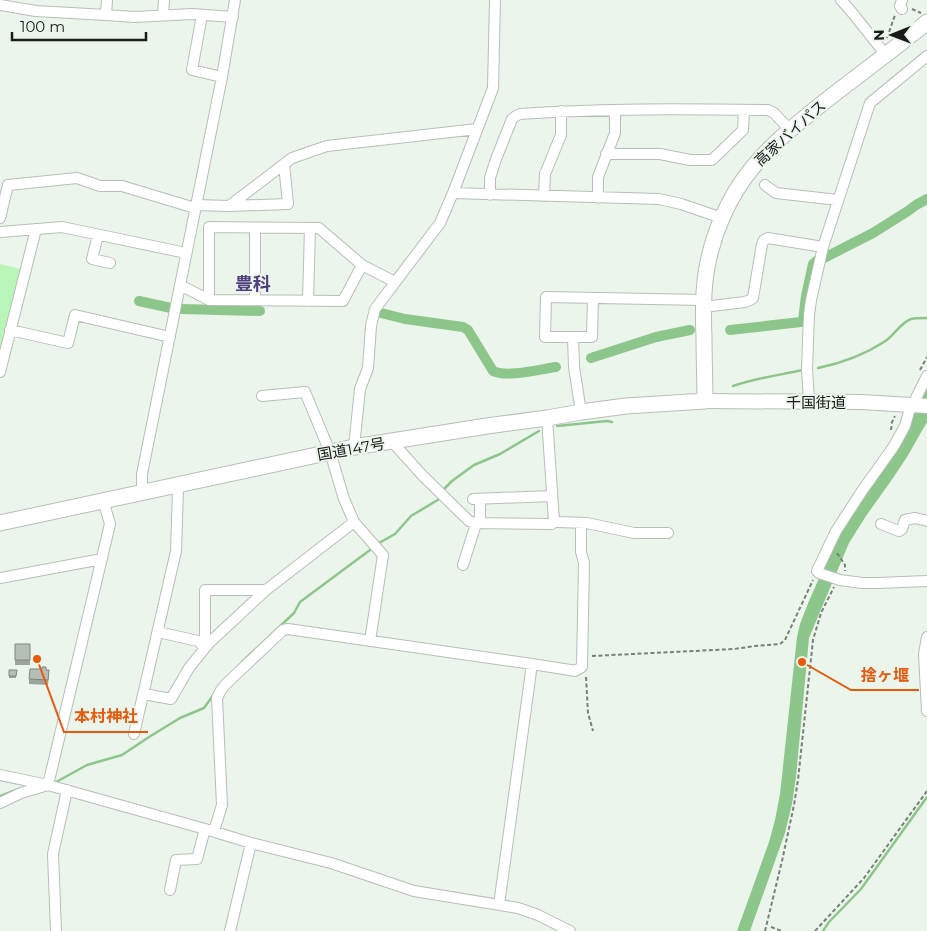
<svg xmlns="http://www.w3.org/2000/svg" width="927" height="931" font-family="Montserrat,'Noto Sans JP',sans-serif">
<style>
.green{fill:#b9f4b8}
.water{fill:#8cc68b}
.lines{fill:none;stroke-linecap:round;stroke-linejoin:round}
.stream{stroke:#8cc68b;stroke-width:2.5}
.canal{stroke:#8cc68b;stroke-width:10}
.minor-casing{stroke:#b6bfb6;stroke-width:12}
.major-casing{stroke:#b6bfb6;stroke-width:16}
.highway-casing{stroke:#b6bfb6;stroke-width:17}
.path{stroke:#797f79;stroke-width:2;stroke-dasharray:4 2.5;stroke-linecap:butt}
.minor{stroke:#fff;stroke-width:10}
.major{stroke:#fff;stroke-width:14}
.highway{stroke:#fff;stroke-width:15}
.wall{fill:#9da49d}
.building{fill:#b6bfb6;stroke:#7f867f}
.labels{text-anchor:middle;dominant-baseline:central;stroke-width:4;stroke-linejoin:round;paint-order:stroke}
.street-label{font-size:15px;fill:#181b18;stroke:#ecf5ec}
.quarter-label{font-size:18px;font-weight:bold;fill:#4f3f7c;stroke:#ecf5ec}
.leader{fill:none;stroke:#e8590c;stroke-width:2}
.callout-dot{fill:#e8590c;stroke:#ecf5ec;stroke-width:2}
.callout-label{font-size:16px;text-anchor:middle;font-weight:bold;fill:#e8590c;stroke:#ecf5ec;stroke-width:4;stroke-linejoin:round;paint-order:stroke}
</style>
<rect width="100%" height="100%" fill="#ecf5ec"/>
<path class="green" d="M0 264 21 269 0 353Z"/>
<path class="water" d="M927 386V422L907 457 893 478 866 516 849 543 809 638 796 777 792 804 785 833 750 931H737L769 842 775 820 780 794 797 637 800 624 809 601 835 542 908 427Z"/>
<g class="lines">
<path class="stream" d="M818 368C842 363 864 355 884 342 894 336 900 323 911 319 916 318 922 318 927 318
M733 386C756 378 780 375 803 370
M557 426 607 421 612 422
M443 490 452 481 474 465 500 454 539 431
M379 543 395 534 411 516 441 498
M242 662 294 613 300 602 370 550
M56 782 87 765 122 755 149 737 180 718 204 708 214 694
M0 796 21 788
M823 931 829 922 861 889 927 797"/>
<path class="canal" d="M824 258 873 233 908 211 916 205 927 199
M139 301 171 308
M182 309 260 311
M381 313 405 319 463 327 468 330 493 371C507 378 540 369 556 367
M730 330 801 322 803 320 806 296 813 264 818 260
M591 358 656 337 690 330"/>
<g class="minor-casing">
<path id="minor" d="M841 0 850 10 886 55
M902 0 900 6 902 9
M0 5 36 11 106 15 135 17 192 14 233 17
M106 15 107 0
M163 15 164 0
M202 15 192 70 222 77
M606 154H660L690 160H712L743 130 744 110
M765 185 776 193 838 200
M453 193 659 199 681 204 722 218
M490 195V178L496 159 512 119 516 116 520 114C603 108 685 109 768 110L774 113 790 130
M544 196 545 174 561 135V111
M598 198V177L615 133V110
M196 205 229 206 292 158 327 146 477 129
M230 206 288 204 284 164
M0 218 8 185 77 178 100 186H122L195 208
M0 232 62 227 186 253
M98 235 92 259 110 263
M180 285 209 300 343 301 362 265 395 282
M593 298 592 337H545L546 297 704 300
M209 300V227L319 228 362 265
M255 300V228
M308 301 310 228
M703 307 745 302 750 300 753 298 762 244 764 240 768 238 823 247
M10 330 68 343 75 315 170 337
M573 337 574 367 581 412
M0 372 36 229
M927 376 909 412 905 426 894 446 862 491 836 531 817 571 819 573 840 580 862 583H878L927 581
M262 396 305 392 330 452 344 499 354 522 383 555 370 641
M809 401 807 369 809 315 811 300 823 247 870 103 927 56
M547 418 554 521 558 522 587 523 634 533H668
M394 441 396 446 422 475 469 521 475 523 552 524 554 521
M354 447 360 389 368 368 371 326 375 309 440 223 453 193 493 88 495 0
M142 492V474L222 77 235 0
M473 499 552 496
M881 524 899 531 902 529 905 520 915 518 927 521
M463 565 475 527 480 520V499
M0 578 102 559
M158 632 198 641 205 648
M927 637 924 654 927 711
M205 648V590H266
M144 694 171 699 189 668 209 643 266 590 354 522
M134 734 176 551 178 490 176 485
M0 775 48 785 205 829 251 843 331 863 414 891 518 908 538 915 570 931
M0 803 21 793 48 785 110 524 103 500
M214 831 222 805 217 698 221 690 226 684 283 630 288 629 532 664 570 670 575 671 582 667 584 563 581 552V523
M170 890 176 860 197 859 205 829
M499 905 532 664
M56 931 53 854 67 790
M230 931 251 843"/>
</g>
<g class="major-casing">
<path id="major" d="M705 401 862 402 927 406"/>
</g>
<g class="highway-casing">
<path id="highway" d="M0 523 354 447 487 426 547 418 581 412 626 406 705 401C705 380 704 359 704 337 703 316 703 294 706 273 712 235 728 197 753 167 770 146 792 128 814 110 851 80 890 53 927 22"/>
</g>
<path class="path" d="M912 9 921 13
M887 38 895 15
M920 370 927 357
M891 430 892 422 895 416
M837 553 845 565V571
M592 656 734 649 755 646 780 644 785 640 813 580
M586 677 588 713 593 731
M771 927 782 931
M765 931 782 861 794 805 798 780 813 640 821 613 834 587
M815 931 864 878 927 791"/>
<use href="#minor" class="minor"/>
<use href="#major" class="major"/>
<use href="#highway" class="highway"/>
</g>
<path class="wall" d="M15 644H30V665H15Z
M42 669 46 670 49 674 48 685 29 684V679Z
M9 670H17L16 678H9Z"/>
<path class="building" d="M15 644H30V660H15Z
M42 667H46V670H49L48 680 29 679 30 669H42Z
M9 670H17L16 676H9Z"/>
<g class="labels">
<g class="street-label">
<text transform="translate(790 133) rotate(-42)">高家バイパス</text>
<text x="816" y="402">千国街道</text>
<text transform="translate(351 449) rotate(-10)">国道147号</text>
</g>
<g class="quarter-label">
<text x="253" y="284">豊科</text>
</g>
</g>
<path class="leader" d="M802 662L851 690H919M37 659L64 732H148"/>
<g class="callout-dot">
<circle cx="802" cy="662" r="5"/>
<circle cx="37" cy="659" r="5"/>
</g>
<g class="callout-label">
<text x="885" y="681">捨ヶ堰</text>
<text x="106" y="722">本村神社</text>
</g>
<g transform="translate(892 35) rotate(269)" stroke="#ecf5ec" stroke-width="4" paint-order="stroke">
<path d="M0-4L9 19L0 12L-9 19Z" fill="#181b18"/>
<text y="-8" font-size="14" font-weight="bold" text-anchor="middle" fill="#181b18">N</text>
</g>
<path d="M12 32v8h134v-8" fill="none" stroke="#181b18" stroke-width="2.5"/>
<text x="20" y="32" font-size="15" fill="#181b18" stroke="#ecf5ec" stroke-width="4" paint-order="stroke">100 m</text>
</svg>
